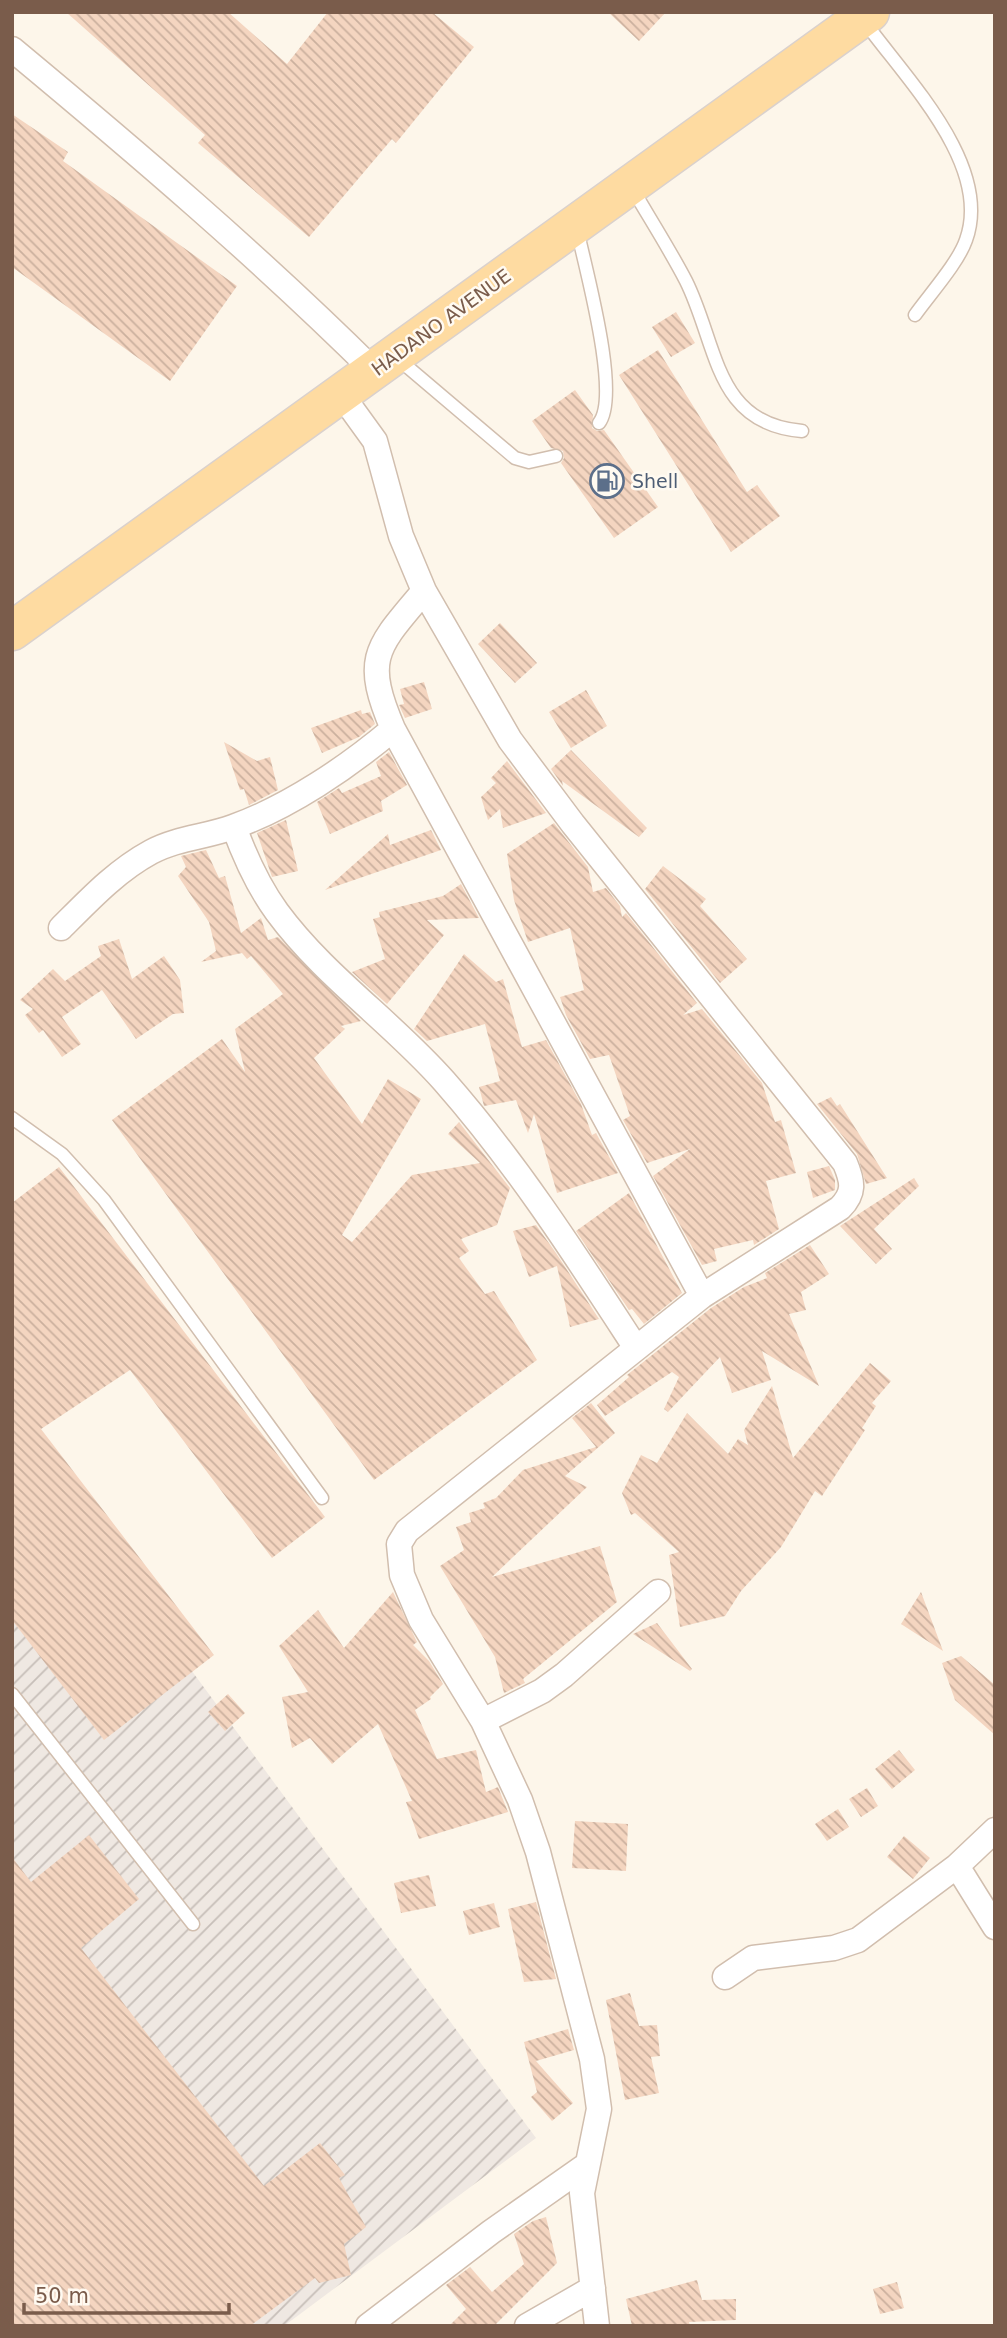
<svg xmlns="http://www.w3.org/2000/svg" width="1007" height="2338" font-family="'DejaVu Sans',sans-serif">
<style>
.industrial{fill:url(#industrial-furrows)}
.building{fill:url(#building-back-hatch)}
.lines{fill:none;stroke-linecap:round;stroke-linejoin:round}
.lane-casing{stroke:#d1beae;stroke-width:15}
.street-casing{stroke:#d1beae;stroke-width:27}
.primary-casing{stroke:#dad1cd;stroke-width:41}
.lane{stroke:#fff;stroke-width:12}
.street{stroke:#fff;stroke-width:24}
.primary{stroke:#fedba1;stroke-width:38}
.labels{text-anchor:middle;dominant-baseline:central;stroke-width:5;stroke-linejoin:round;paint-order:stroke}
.street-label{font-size:19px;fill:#7a5c4b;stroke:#fffaf1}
.service-label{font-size:19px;fill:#4e5e75;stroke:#fffaf1;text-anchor:start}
</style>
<defs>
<pattern id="industrial-furrows" width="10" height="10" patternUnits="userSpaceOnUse" patternTransform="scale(1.75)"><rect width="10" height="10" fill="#efe8e2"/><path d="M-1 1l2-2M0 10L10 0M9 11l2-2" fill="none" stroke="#c7bfb9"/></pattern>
<pattern id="building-back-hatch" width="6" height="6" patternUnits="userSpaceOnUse" patternTransform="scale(1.75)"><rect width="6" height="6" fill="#f4d5c0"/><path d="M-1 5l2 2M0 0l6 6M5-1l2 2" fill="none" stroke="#cbb09e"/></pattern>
</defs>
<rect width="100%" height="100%" fill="#fdf6ea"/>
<path class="industrial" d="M12 1427 536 2138 284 2326H12Z"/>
<path class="building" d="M66 12H228L287 64 328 12H432L474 47 396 143 392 139 309 237 198 143 205 135Z
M608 12H666L639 41Z
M12 114 68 152 63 161 237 286 170 381 12 267Z
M676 312 695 343 671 357 652 327Z
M658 350 747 492 757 485 780 516 731 552 619 375Z
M575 390 593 415 592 428 597 431 604 430 658 507 614 538 561 463 564 458 563 451 551 448 532 421Z
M500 623 537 663 515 683 478 644Z
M424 682 432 709 405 718 399 705 404 704 400 689Z
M586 690 607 726 571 748 549 712Z
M361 710 362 714 370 712 375 724 359 737 322 753 311 728Z
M224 742 257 761 270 757 278 790 249 805 244 789 240 790Z
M571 750 647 828 639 837 562 781 563 786 551 769Z
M389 752 407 785 381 801 383 811 330 834 317 802 339 788 342 793 381 776 376 762Z
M507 761 546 813 503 828 500 809 488 820 481 797 496 783 491 778Z
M286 820 298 871 272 877 257 833Z
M554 823 588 867 593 892 606 888 620 906 622 917 626 913 697 1003 683 1015 702 1009 762 1083 775 1122 781 1120 796 1173 766 1181 779 1229 754 1245 753 1240 714 1249 717 1261 702 1265 653 1176 690 1149 647 1163 623 1120 630 1116 609 1055 590 1059 566 1015 560 997 584 990 570 928 528 942 514 900 507 854Z
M431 830 441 850 325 890 388 834 390 845Z
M206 850 219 878 225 876 241 933 261 918 268 940 278 937 361 1021 341 1026 345 1029 314 1058 362 1124 388 1079 421 1099 342 1235 352 1242 412 1175 480 1163 448 1134 459 1122 510 1188 497 1225 461 1239 469 1251 459 1258 485 1294 494 1291 537 1360 374 1480 112 1120 222 1039 245 1072 235 1029 283 994 251 956 247 959 242 953 201 962 216 951 209 922 178 876 186 867 181 856Z
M663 866 706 899 700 906 747 959 720 983 645 889Z
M461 884 479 918 427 920 444 935 387 1004 352 972 385 959 373 919 380 917 379 912 443 896Z
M119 939 132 979 164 956 180 980 184 1013 173 1014 136 1039 102 990 62 1017 81 1044 62 1057 43 1030 39 1033 25 1015 33 1009 20 1000 53 969 65 981 101 956 98 946Z
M464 954 496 982 503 979 522 1047 546 1040 581 1104 592 1135 596 1133 618 1173 557 1193 534 1114 528 1133 516 1100 484 1106 479 1087 500 1081 485 1024 427 1041 414 1029Z
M831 1097 837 1106 840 1104 887 1178 866 1184 857 1154 817 1104Z
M829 1166 835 1180V1190L813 1198 807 1172Z
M59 1167 325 1517 272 1558 130 1370 41 1429 214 1655 104 1740 12 1620V1203Z
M914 1178 919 1186 874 1229 892 1249 876 1264 840 1226Z
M629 1193 682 1293 644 1324 632 1309 629 1310 576 1231Z
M536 1225 556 1253 599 1319 570 1327 557 1266 529 1277 513 1231Z
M810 1245 829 1274 801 1292 806 1310 789 1314 819 1386 762 1351 771 1380 732 1393 720 1357 668 1412 664 1409 679 1377 672 1372 605 1416 597 1405 629 1377 627 1375 711 1308 744 1287 767 1278 765 1273Z
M870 1363 891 1381 872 1403 876 1406 862 1428 865 1430 822 1496 815 1491 781 1547 741 1591 725 1616 680 1627 669 1555 679 1552 635 1513 631 1515 622 1493 641 1455 657 1463 687 1413 728 1454 738 1439 748 1445 744 1430 772 1386 793 1458Z
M591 1403 615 1433 565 1476 587 1487 492 1577 600 1546 617 1602 523 1679 525 1683 504 1693 495 1657 440 1566 464 1550 456 1527 471 1522 469 1513 485 1508 483 1503 496 1498 523 1470 596 1447 572 1418Z
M393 1592 417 1642 413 1645 429 1661 443 1684 430 1697 431 1699 415 1710 437 1759 476 1750 486 1792 498 1787 508 1812 419 1839 406 1802 412 1801 378 1724 332 1764 310 1738 292 1748 282 1697 308 1692 279 1646 318 1610 344 1648Z
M921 1592 943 1651 901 1624Z
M657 1623 692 1669 690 1671 633 1634Z
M961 1656 995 1685V1735L955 1700 942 1663Z
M228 1694 245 1713 225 1731 208 1712Z
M899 1750 915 1770 892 1789 875 1769Z
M867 1788 878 1806 861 1817 849 1799Z
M838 1809 849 1827 827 1841 815 1824Z
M575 1821 628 1824 626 1871 572 1868Z
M89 1835 139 1899 81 1948 264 2186 320 2143 345 2175 339 2178 366 2227 344 2244 351 2275 319 2283 315 2278 250 2326H12V1857L31 1882Z
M904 1836 930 1858 913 1879 887 1857Z
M429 1875 436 1906 401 1913 394 1883Z
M536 1902 556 1979 524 1982 508 1909Z
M494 1903 500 1927 469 1935 463 1911Z
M630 1993 639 2026 657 2025 660 2056 651 2057 659 2093 625 2100 606 2000Z
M568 2029 574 2050 536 2061 573 2103 552 2121 531 2097 537 2092 524 2042Z
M546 2217 557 2263 494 2326H449L466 2309 446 2285 470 2267 492 2292 524 2264 514 2234 533 2221Z
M697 2280 702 2300 736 2299V2320L689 2322 690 2326H632L626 2299Z
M897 2282 904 2308 880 2314 873 2289Z"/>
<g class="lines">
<g class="lane-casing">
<path id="lane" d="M864 21C906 79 993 165 966 240 958 263 930 294 915 315
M632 188C650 219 670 250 686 281 718 345 714 424 802 431
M577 229C585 267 621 395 599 423
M397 358 515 458 529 462 556 456
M12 1118 62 1154 104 1200 322 1498
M12 1694 193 1924"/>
</g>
<g class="street-casing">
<path id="street" d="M12 49C136 152 259 257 374 371
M341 394 375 441 401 536 424 591 510 740 573 824 845 1163C853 1182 855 1193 840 1208L702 1296 407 1531 399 1544 402 1575 421 1620 483 1721 520 1800 538 1852 592 2059 599 2109 582 2193 597 2326
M424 591C377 647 362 657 393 729L702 1296
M234 827C245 857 258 886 277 912 324 976 392 1022 444 1081 517 1164 576 1256 636 1348
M61 928C89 900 116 871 151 852 177 838 206 837 233 827 289 807 348 767 393 729
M483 1721 542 1691 564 1675 658 1592
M995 1830 957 1866 995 1927
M725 1977 753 1958 834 1948 858 1940 957 1866
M368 2326 491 2232 585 2166
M527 2326 593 2288"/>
</g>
<g class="primary-casing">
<path id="primary" d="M12 631 870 12"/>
</g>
<use href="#lane" class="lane"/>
<use href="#street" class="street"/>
<use href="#primary" class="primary"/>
</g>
<defs>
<g id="fuel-ring" transform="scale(1.75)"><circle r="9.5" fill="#fffaf1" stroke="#5c6f8a" stroke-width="1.5"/><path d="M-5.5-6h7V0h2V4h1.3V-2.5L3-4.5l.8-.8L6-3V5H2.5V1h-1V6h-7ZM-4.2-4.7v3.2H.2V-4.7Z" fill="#5c6f8a"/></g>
</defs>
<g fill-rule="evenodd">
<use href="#fuel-ring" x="607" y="481"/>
</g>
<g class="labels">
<g class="street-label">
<text transform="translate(441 322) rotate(-36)">HADANO AVENUE</text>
</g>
<g class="service-label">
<text x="632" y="481">Shell</text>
</g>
</g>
<rect width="1007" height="2338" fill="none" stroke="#7a5c4b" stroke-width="28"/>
<path d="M24 2303v10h205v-10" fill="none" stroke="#7a5c4b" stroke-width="3.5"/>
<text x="35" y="2303" font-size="21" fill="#7a5c4b" stroke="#fffaf1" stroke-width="5" paint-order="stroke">50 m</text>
</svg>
